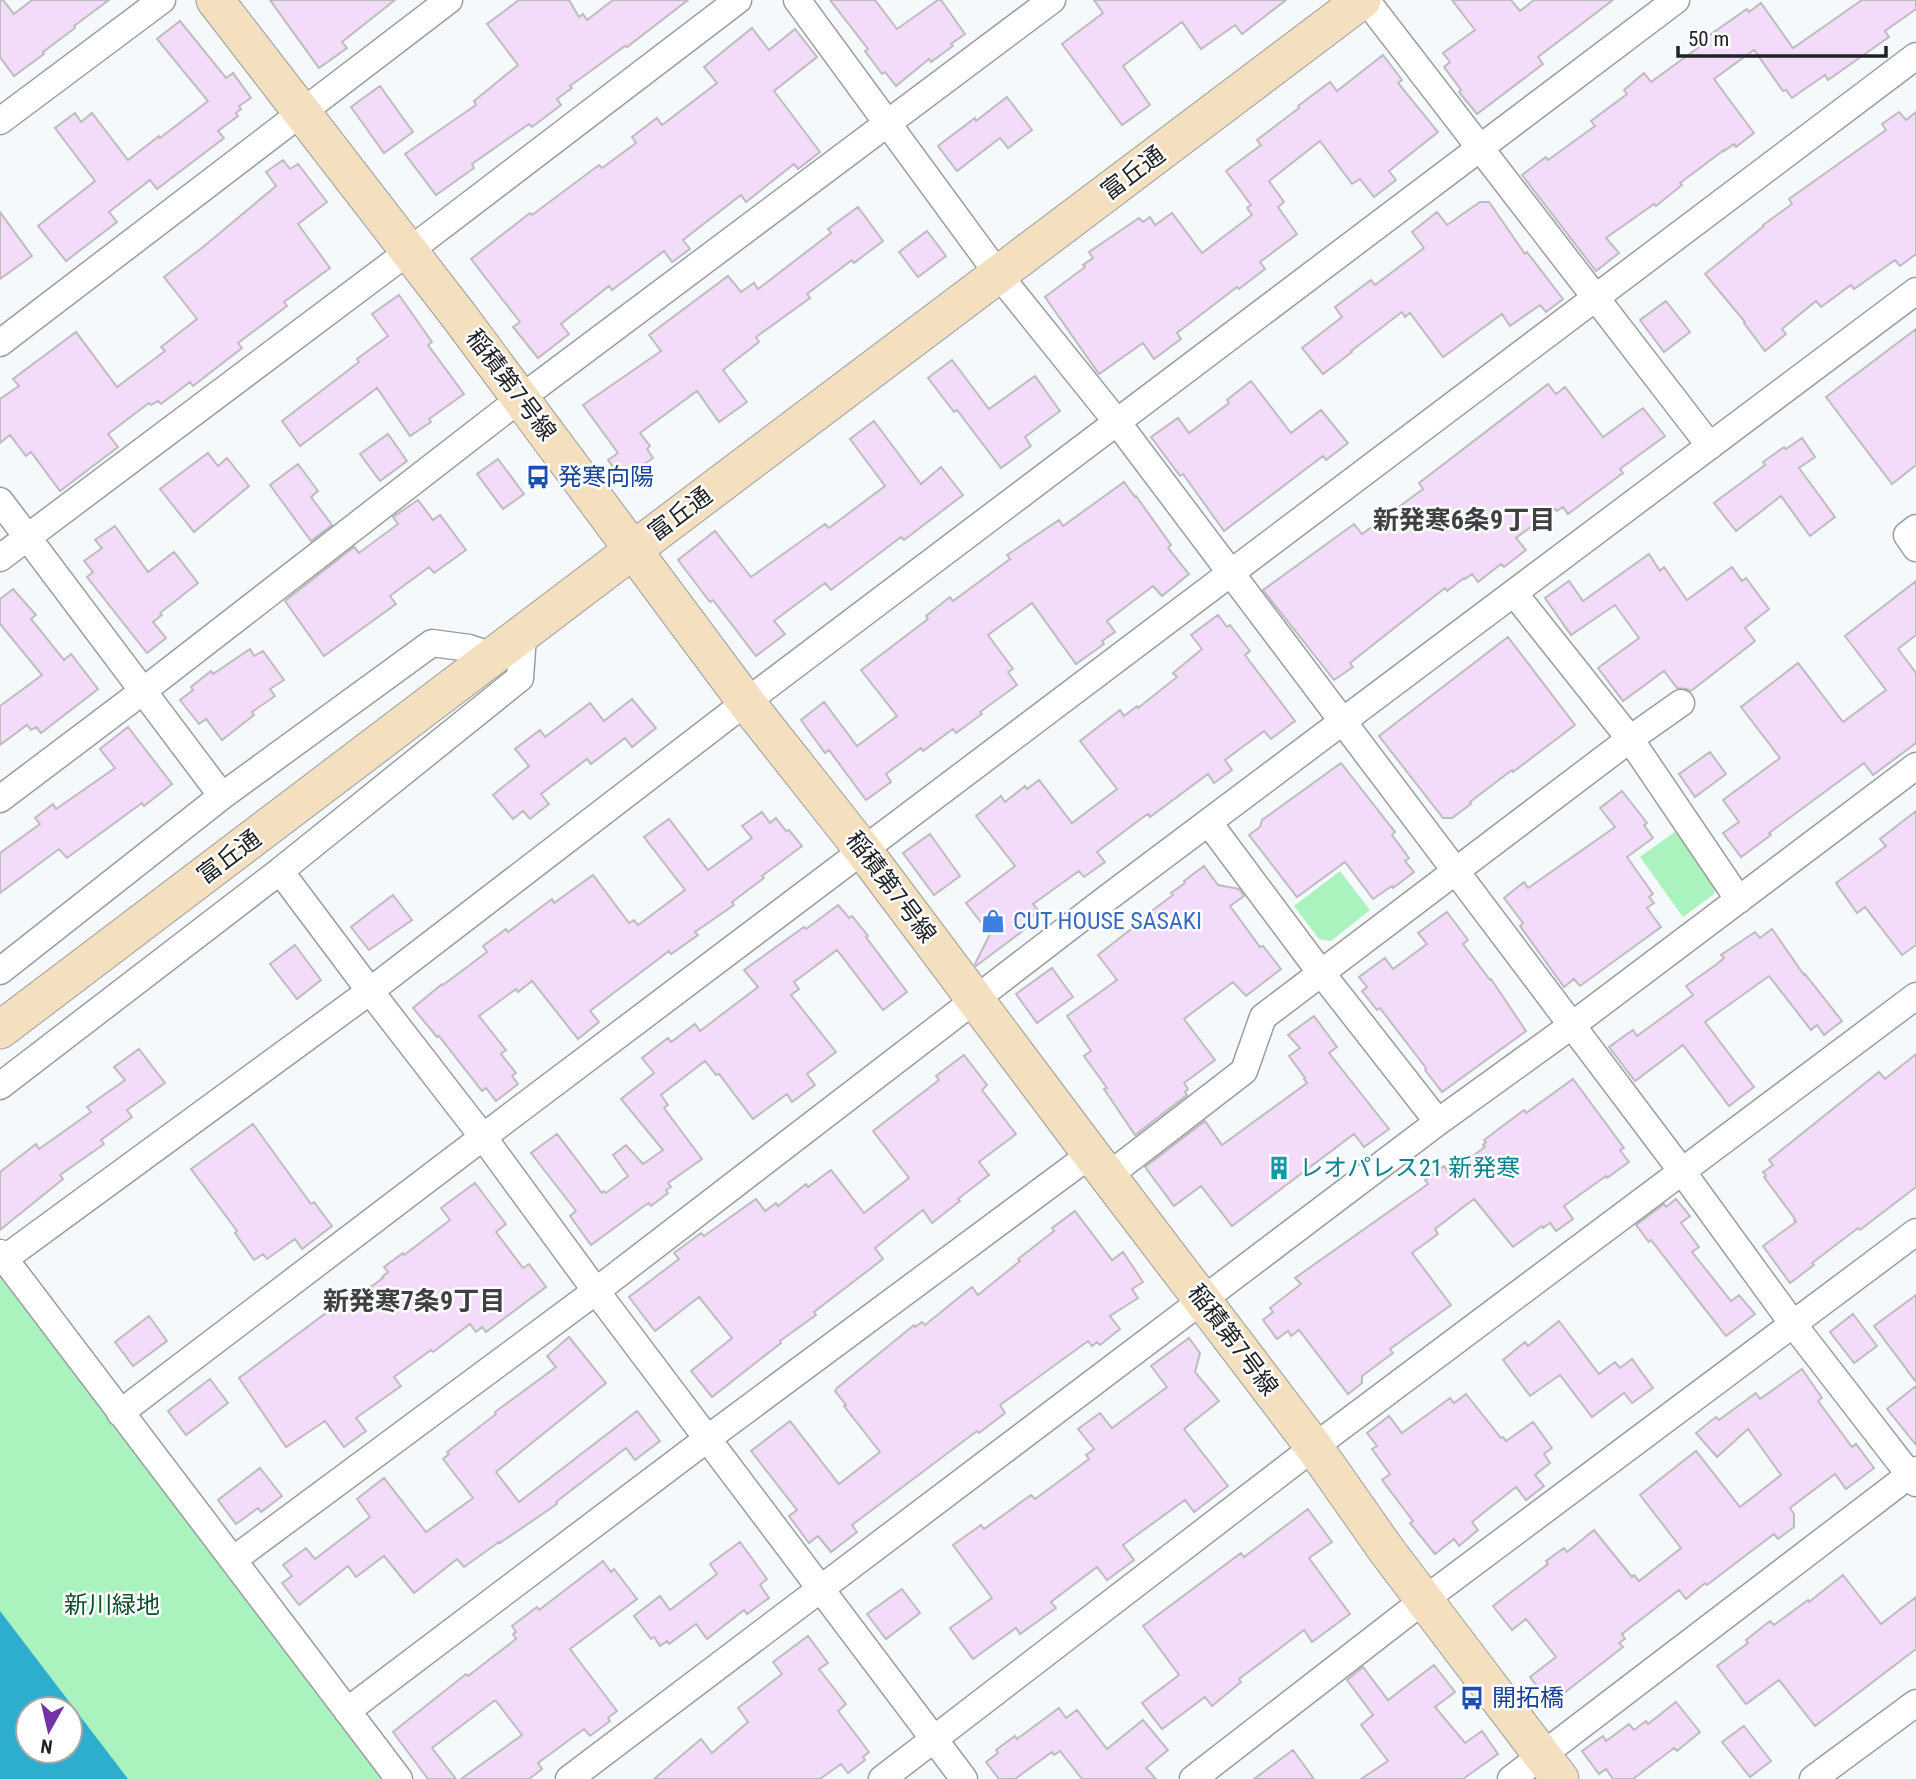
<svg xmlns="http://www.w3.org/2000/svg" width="1916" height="1779" font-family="'Roboto Condensed','Noto Sans JP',sans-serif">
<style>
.green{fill:#aaf2be;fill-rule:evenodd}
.water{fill:#2daece;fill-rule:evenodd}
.building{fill:#f2dcf9;stroke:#bfbcbf;stroke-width:2}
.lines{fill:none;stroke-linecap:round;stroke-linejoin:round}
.street-casing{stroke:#9a9d9f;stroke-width:29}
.secondary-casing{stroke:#9a9d9f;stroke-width:39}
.street{stroke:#fff;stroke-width:26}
.secondary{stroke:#f4e0bf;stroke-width:37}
.labels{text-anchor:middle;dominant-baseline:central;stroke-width:5;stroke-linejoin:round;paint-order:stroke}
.street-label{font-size:24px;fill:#212223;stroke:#fff}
.transit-label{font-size:24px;fill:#164399;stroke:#fff;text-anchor:start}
.shop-label{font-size:24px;fill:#366cbe;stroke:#fff;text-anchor:start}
.culture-label{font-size:24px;fill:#0d838f;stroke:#fff;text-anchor:start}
.park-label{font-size:24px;fill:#104e2a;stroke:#fff}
.neighbourhood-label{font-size:26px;font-weight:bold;fill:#3e4042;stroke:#fff}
</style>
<rect width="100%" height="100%" fill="#f6f9fc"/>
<path class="green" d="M1676 831 1716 883 1714 894 1683 917 1640 857Z
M1340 871 1370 910 1331 941 1319 939 1294 906Z
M0 1277 127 1441 383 1779H0ZM28 1709H70V1751H28Z"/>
<path class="water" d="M0 1611 128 1779H0ZM28 1709H70V1751H28Z"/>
<path class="building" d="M0 0H3L14 14 32 0H109L74 26 75 28 43 52 44 54 14 76 0 57Z
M270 0H395L342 42 347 48 319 68Z
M519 0H569L579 17 583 14 587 20 613 0H688L627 47 625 46 570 86 572 88 557 99 561 105 532 127 529 124 472 164 474 168 436 195 405 154 476 105 474 101 518 65 487 24Z
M830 0H875L897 29 938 0H941L965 34 951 44 953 46 931 62 929 59 896 86 885 72 882 74 865 51 868 49Z
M1094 0H1286L1242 34 1235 25 1201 49 1182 22 1123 66 1150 105 1122 125 1062 44 1103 13Z
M1452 0H1511L1520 11 1534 0H1613L1538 57 1543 64 1477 114 1459 92 1461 90 1444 67 1450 62 1443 53 1475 30Z
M1862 0H1916V9L1885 31 1889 37 1828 80 1825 75 1792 98 1786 90 1783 91 1754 50 1714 79 1754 133 1736 147 1734 144 1724 151V150L1680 183 1682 185 1656 206 1654 204 1606 238 1619 253 1596 271 1522 175 1546 157 1548 160 1595 126 1591 121 1627 94 1624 90 1644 73 1651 82 1703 44 1701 41 1747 9 1749 12 1761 3 1793 48Z
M180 21 226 78 233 73 251 98 239 106 241 109 236 113 238 116 218 131 224 138 157 189 150 180 109 212 117 222 66 261 38 226 95 181 55 128 75 113 81 122 92 113 128 160 159 136 160 138 208 101 157 39Z
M752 28 769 50 795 29 817 57 774 91 820 152 798 169 794 164 746 202 741 195 683 240 690 249 672 262 664 251 612 290 609 286 561 324 569 334 538 358 513 327 520 322 471 259 530 213 532 215 599 165 602 168 636 143 632 137 657 118 662 125 717 83 704 67Z
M1383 55 1402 80 1398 83 1438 132 1389 171 1396 180 1374 197 1360 179 1352 184 1320 141 1269 181 1284 202 1278 207 1297 234 1260 262 1265 269 1239 289 1237 287 1177 333 1181 339 1154 359 1143 343 1099 374 1045 297 1085 267 1083 265 1093 258 1089 252 1139 218 1143 222 1150 217 1155 225 1172 213 1202 253 1252 215 1247 208 1251 205 1226 171 1261 145 1257 140 1299 108 1298 106 1330 82 1337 91Z
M380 86 413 132 384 153 351 107Z
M1007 97 1032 130 1008 148 1000 138 957 171 938 146 975 118 976 121Z
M1899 112 1906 120 1916 112V254L1900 266 1895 260 1854 289 1851 285 1821 307 1816 301 1782 329 1786 334 1765 351 1744 323 1745 322 1705 274 1764 226 1763 225 1792 204 1789 199 1886 130 1882 124Z
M283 160 290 169 298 164 327 202 298 224 330 268 284 302 287 306 238 343 242 348 193 386 190 382 161 404 158 401 151 405 149 403 108 434 118 447 60 491 31 452 26 456 10 435 0 443V399L19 386 13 379 76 332 117 387 165 351 161 347 197 319 164 277 203 247 276 186 266 172Z
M1480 202H1489L1525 254 1527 252 1563 299 1546 312 1540 305 1510 326 1502 314 1443 357 1410 313 1405 317 1402 312 1351 351 1352 352 1323 374 1302 348 1342 317 1335 307 1371 280 1375 285 1424 248 1412 232 1437 212 1447 225Z
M858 207 883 241 854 263 852 260 807 294 810 298 756 337 759 342 723 370 747 402 719 422 697 391 640 433 650 446 647 449 653 458 622 480 608 460 618 453 583 405 661 351 649 335 728 276 741 292 754 283 758 289 831 233 828 229Z
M0 212 32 256 0 279Z
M927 231 946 256 918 277 899 252Z
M399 295 432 342 428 345 464 394 429 419 431 422 410 436 377 388 300 446 282 421 359 362 357 359 388 336 372 314Z
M1666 301 1690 332 1664 352 1640 320Z
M1916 329V465L1892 484 1826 397Z
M952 360 989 409 1035 376 1060 411 1025 437 1031 446 1001 468 957 410 954 412 928 378Z
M1251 381 1291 433 1321 410 1348 443 1326 460 1323 456 1224 531 1183 474 1180 476 1151 437 1178 418 1189 433 1229 403 1227 400Z
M1548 384 1556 394 1565 387 1603 437 1643 408 1665 436 1620 469 1623 473 1568 514 1563 507 1557 511 1555 509 1516 538 1526 550 1504 567 1501 564 1478 582 1472 574 1465 579 1464 578 1447 591 1445 588 1350 663 1353 667 1334 680 1263 590 1354 524 1362 534 1423 489 1419 483Z
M874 421 921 484 941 467 963 495 904 540 901 537 831 590 825 583 774 621 785 634 756 656 713 600 710 602 678 560 715 531 751 577 825 524 829 528 885 486 850 439Z
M388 434 407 461 380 481 360 454Z
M1802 438 1815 457 1799 468 1835 517 1810 536 1781 496 1736 531 1714 503 1765 465 1763 462 1784 447 1786 449Z
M208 453 218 466 227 458 249 486 194 532 160 489Z
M498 459 524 494 503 509 477 474Z
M298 464 318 491 311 497 332 525 311 541 270 485Z
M1124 482 1135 497 1136 496 1171 545 1168 548 1189 574 1162 596 1153 586 1107 621 1115 632 1102 641 1104 644 1076 664 1032 603 988 635 1013 669 1008 672 1017 685 980 712 982 714 956 733 953 729 923 751 921 748 886 774 891 782 866 800 829 750 825 753 801 720 824 702 857 746 897 716 861 670 928 619 926 616 950 597 953 601 1010 559 1007 555 1059 520 1063 526Z
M418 500 433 520 440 515 466 550 434 573 429 567 390 596 396 604 324 656 285 601 354 547 359 553 398 524 393 517Z
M115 526 148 572 174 552 198 583 160 613 162 615 153 622 166 638 147 653 87 577 93 572 84 561 102 548 95 540Z
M1649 554 1660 571 1664 567 1687 600 1732 567 1742 581 1746 578 1769 609 1745 628 1755 641 1691 691 1687 689 1677 688 1664 671 1623 701 1598 668 1639 638 1615 605 1571 635 1545 598 1569 581 1583 601Z
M1916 581V635L1898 649 1916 673V743L1873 775 1864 763 1769 833 1771 835 1741 857 1723 833 1739 822 1723 800 1780 758 1741 707 1798 663 1843 722 1886 690 1845 636Z
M13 589 36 615 31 619 64 660 71 654 98 689 41 733 36 727 31 730 27 725 0 745V706L42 675 0 624V599Z
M1218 615 1227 627 1230 625 1250 651 1245 655 1295 721 1271 739 1264 731 1225 760 1232 770 1214 783 1208 774 1150 817 1148 814 1142 818 1097 852 1105 862 1084 877 1079 871 1033 904 1039 911 1029 919 1032 924 976 966 975 964 990 934 966 903 1015 866 976 816 1001 796 1005 802 1025 786 1027 789 1039 780 1072 823 1117 789 1080 741 1120 710 1124 716 1137 706 1138 708 1177 677 1173 673 1202 649 1191 635Z
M1508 637 1575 725 1513 772 1512 770 1470 802 1471 804 1452 818H1443L1379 736Z
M250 649 254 656 263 651 284 680 270 689 275 696 252 712 254 715 222 740 206 719 199 724 180 700 193 690 191 687 211 671 213 674Z
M632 699 656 728 632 747 625 738 591 764 587 759 541 794 549 804 530 819 523 811 513 819 493 795 529 766 515 749 540 730 545 737 590 703 604 721Z
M128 727 172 784 144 806 142 803 67 858 59 849 0 893V853L40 824 35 818 53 804 56 809 115 768 100 749Z
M1710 752 1726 774 1695 797 1679 774Z
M1341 763 1395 832 1392 835 1409 858 1405 861 1414 872 1393 888 1392 886 1373 899 1345 862 1297 897 1249 835 1260 827 1262 820Z
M1622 791 1647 823 1644 825 1653 838 1627 857 1653 894 1649 897 1654 903 1647 908 1661 927 1580 986 1574 979 1564 987 1520 926 1523 923 1504 898 1524 882 1528 888 1615 827 1600 808Z
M1916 811V945L1902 955 1865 907 1857 913 1836 883 1886 846 1880 839Z
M762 812 770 823 776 818 786 831 789 830 802 846 762 876 764 878 732 902 734 905 695 932 698 935 671 954 669 951 590 1011 599 1022 578 1039 532 981 518 992 516 989 479 1016 506 1050 501 1054 516 1073 512 1076 518 1084 496 1101 486 1088 482 1091 439 1036 437 1037 413 1008 442 984 443 985 487 952 483 946 506 929 508 932 552 899 554 903 593 875 629 923 634 920 638 925 685 890 644 837 669 819 708 870 752 838 742 826Z
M930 834 960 876 934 895 903 853Z
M1204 866 1218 885 1239 889 1244 896 1230 906 1260 947 1263 946 1281 969 1246 996 1233 982 1184 1019 1215 1060 1184 1083 1188 1089 1185 1092 1187 1095 1135 1135 1104 1089 1107 1088 1084 1056 1091 1051 1067 1016 1117 980 1098 955 1135 926 1134 924 1173 895 1171 893 1185 883 1184 881Z
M393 895 412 920 369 950 351 927Z
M838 905 849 918 852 916 868 936 866 937 907 992 883 1010 837 950 794 982 799 989 791 995 836 1052 807 1074 815 1085 792 1102 787 1094 753 1119 719 1074 716 1075 705 1061 661 1095 668 1105 664 1108 702 1159 668 1183 671 1187 666 1190 668 1193 651 1206 649 1203 644 1206 591 1245 570 1216 576 1211 531 1153 557 1134 602 1193 604 1191 606 1193 628 1176 613 1155 626 1145 643 1164 663 1150 621 1099 654 1073 642 1058 668 1038 671 1042 695 1024 700 1031 758 987 744 970 804 927 806 929Z
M1447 912 1468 940 1463 944 1490 980 1491 979 1526 1031 1442 1092 1425 1070 1426 1068 1380 1008 1377 1010 1362 991 1367 987 1359 977 1385 958 1393 969 1427 944 1418 933Z
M1772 929 1804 975 1805 974 1842 1021 1824 1035 1817 1025 1811 1030 1769 976 1705 1022 1754 1087 1729 1106 1683 1045 1635 1081 1609 1047 1633 1030 1637 1036 1693 995 1686 986 1717 964 1724 958 1721 955 1755 932 1760 938Z
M295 945 321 980 297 999 270 964Z
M1052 968 1073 997 1037 1023 1016 994Z
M1314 1016 1337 1047 1329 1053 1389 1129 1364 1147 1354 1134 1232 1226 1201 1186 1174 1206 1145 1167 1205 1121 1222 1145 1307 1083 1304 1079 1305 1078 1289 1056 1300 1048 1288 1035Z
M139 1049 165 1083 127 1110 132 1117 101 1140 104 1144 60 1175 63 1179 0 1230V1172L36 1144 39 1149 91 1112 87 1107 125 1080 114 1067Z
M1916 1054V1187L1860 1230 1858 1228 1812 1263 1814 1265 1790 1283 1763 1246 1796 1222 1794 1220 1795 1219 1764 1177 1766 1176 1763 1172 1773 1165 1769 1160 1879 1072 1885 1079Z
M964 1055 987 1085 982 1090 1016 1134 979 1162 989 1175 958 1199 960 1201 932 1223 923 1210 875 1248 883 1259 814 1312 816 1315 780 1341 781 1343 712 1397 691 1371 732 1338 699 1297 655 1331 629 1297 679 1259 674 1253 701 1233 704 1236 756 1199 765 1211 776 1203 778 1206 806 1184 808 1187 831 1170 864 1213 909 1178 873 1131 939 1080 936 1076Z
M1573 1079 1624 1148 1620 1150 1629 1162 1607 1178 1606 1176 1564 1206 1573 1219 1556 1231 1550 1223 1543 1228 1542 1226 1513 1247 1474 1199 1435 1229 1438 1234 1412 1253 1451 1305 1390 1349 1393 1353 1362 1376V1383L1348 1394 1299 1330 1291 1336 1288 1331 1277 1339 1263 1320 1273 1312 1270 1308 1301 1284 1295 1278 1428 1184 1425 1180 1444 1166 1449 1173 1485 1147 1483 1145 1486 1142 1484 1140 1524 1110 1526 1113Z
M253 1124 311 1204 314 1202 332 1226 302 1249 295 1239 267 1259 263 1254 254 1260 235 1233 237 1231 191 1169Z
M475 1183 506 1224 496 1232 523 1268 529 1264 546 1287 486 1332 482 1327 476 1332 470 1324 433 1352 431 1350 394 1377 401 1386 356 1418 366 1431 344 1447 325 1421 286 1447 239 1378 330 1310 333 1314 383 1278 382 1277 388 1272 384 1267 403 1253 404 1255 450 1220 441 1208Z
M1676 1199 1690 1216 1681 1223 1699 1247 1692 1252 1731 1301 1739 1295 1755 1314 1726 1336 1651 1240 1649 1242 1636 1225 1664 1204 1666 1207Z
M1075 1211 1112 1260 1123 1252 1143 1282 1132 1289 1138 1298 1110 1316 1120 1329 1100 1345 1097 1342 1092 1346 1088 1341 1000 1405 1005 1413 979 1433 977 1431 852 1525 857 1532 831 1552 818 1536 809 1543 789 1516 797 1510 751 1451 790 1421 839 1484 880 1452 844 1406 846 1405 835 1391 837 1388 914 1325 915 1327 922 1322 925 1325 972 1287 978 1295 1020 1261 1018 1259 1054 1231 1052 1228Z
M1916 1295V1382L1874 1326Z
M1853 1314 1877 1346 1854 1363 1830 1332Z
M149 1316 167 1341 133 1366 115 1342Z
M1559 1321 1599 1374 1615 1362 1620 1368 1632 1359 1653 1388 1632 1403 1624 1393 1592 1417 1560 1375 1530 1396 1503 1360 1525 1342 1528 1346Z
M569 1337 606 1383 496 1472 519 1502 637 1411 660 1441 635 1460 626 1448 556 1502 557 1504 500 1543 499 1542 464 1567 457 1559 414 1593 384 1556 356 1577 348 1566 299 1605 282 1583 292 1576 283 1565 306 1548 315 1559 370 1517 357 1499 384 1478 426 1532 473 1498 443 1459 449 1454 447 1452 496 1414 495 1412 556 1367 547 1356Z
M1189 1338 1200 1353 1195 1372 1219 1401 1184 1429 1228 1486 1194 1512 1185 1500 1123 1545 1134 1560 1107 1580 1097 1567 1051 1602 1056 1608 1020 1634 1016 1628 973 1659 950 1628 992 1598 953 1545 981 1525 984 1529 1031 1495 1035 1499 1089 1459 1086 1455 1094 1449 1078 1429 1100 1413 1112 1428 1167 1387 1151 1366Z
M1802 1369 1822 1398 1818 1401 1852 1447 1856 1444 1874 1468 1846 1489 1835 1474 1790 1508 1794 1514V1527L1778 1539 1774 1534 1707 1585 1705 1583 1686 1599 1679 1590 1622 1634 1625 1639 1619 1643 1623 1647 1550 1704 1530 1677 1556 1657 1526 1619 1512 1630 1493 1606 1548 1564 1546 1561 1564 1548 1567 1552 1594 1530 1632 1577 1634 1575 1639 1581 1681 1548 1640 1495 1696 1451 1740 1507 1781 1475 1748 1429 1717 1457 1696 1433 1712 1420 1716 1417 1719 1420 1756 1393 1760 1399Z
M210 1379 228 1403 186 1435 168 1411Z
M1916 1386V1445L1887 1409Z
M1466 1394 1501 1438 1503 1437 1506 1441 1533 1422 1552 1448 1544 1454 1550 1463 1535 1475 1544 1486 1526 1500 1516 1487 1472 1522 1478 1530 1459 1546 1454 1539 1435 1554 1410 1523 1413 1521 1382 1480 1390 1474 1372 1449 1377 1446 1367 1433 1389 1416 1402 1433 1450 1398 1454 1403Z
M260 1468 282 1496 261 1512 258 1508 236 1524 218 1500Z
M1308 1509 1332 1542 1309 1558 1350 1614 1312 1642 1304 1630 1239 1679 1241 1682 1212 1706 1205 1697 1162 1729 1142 1703 1179 1675 1143 1626 1241 1553 1244 1557Z
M740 1542 767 1579 760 1585 769 1598 747 1614 744 1610 707 1639 696 1624 669 1644 667 1641 660 1646 654 1637 651 1639 634 1616 660 1596 670 1610 717 1574 710 1564Z
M603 1561 611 1572 614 1569 637 1599 570 1649 617 1711 608 1718 610 1721 590 1736 584 1729 538 1763 542 1769 529 1779H461L522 1735 496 1701H494L432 1748 456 1779H428L393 1732 466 1674 468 1676 516 1639 513 1634 516 1632 512 1626 537 1607 539 1610Z
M1843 1575 1881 1624 1916 1597V1649L1815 1726 1779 1680 1746 1704 1717 1666 1748 1643 1746 1640 1770 1621 1774 1625 1808 1600 1809 1602Z
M902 1589 920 1613 886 1639 867 1614Z
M808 1636 828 1663 819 1669 846 1704 838 1711 869 1752 863 1757 865 1760 848 1773 841 1764 820 1779H654L701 1739 712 1753 748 1722 738 1708 782 1674 773 1662Z
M1434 1665 1455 1692 1435 1707 1465 1743 1482 1731 1498 1754 1463 1779H1361L1388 1761 1361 1725 1373 1715 1347 1680 1363 1667 1388 1700Z
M1676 1702 1700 1732 1677 1751 1674 1748 1633 1779H1613L1606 1769 1599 1774 1582 1751 1603 1736 1606 1741 1629 1724 1634 1730 1646 1721 1648 1724Z
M1059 1708 1066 1718 1077 1710 1107 1749 1143 1720 1168 1750 1146 1768 1156 1779H1082L1060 1751 1054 1755 1052 1752 1015 1779H999L986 1762 998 1753 996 1750 1015 1736 1017 1739Z
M1744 1726 1771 1761 1750 1777 1722 1742Z
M1293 1750 1314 1779H1254Z"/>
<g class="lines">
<g class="street-casing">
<path id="street" d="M797 0 998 274 1117 422 1681 1170 1793 1324 1916 1483
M1366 0 1710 446
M0 121 162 0
M0 343 449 0
M0 501 222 796
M1916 528 1907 535 1916 548
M0 558 409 251 738 0
M1514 593 1630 739 1739 900
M0 799 143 691 521 398 1052 0
M1209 823 1312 961 1438 1122
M280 871 370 991 483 1137 596 1291 964 1779
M0 971 222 796 432 643 469 648 493 656
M0 1086 280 871 520 678 523 635
M1108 1176 1244 1071 1263 1017 1630 739 1681 703
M0 1253 399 1779
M4 1259 370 991 746 702 1676 0
M120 1413 483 1137 1916 56
M233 1560 596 1291 1106 899 1916 291
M347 1711 707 1439 1091 1154
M569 1779 1438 1122 1571 1026 1916 766
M882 1779 1314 1447 1916 996
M1193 1779 1424 1600 1916 1232
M1511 1779 1916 1470
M1813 1779 1916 1703"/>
</g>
<g class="secondary-casing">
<path id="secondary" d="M215 0 459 316 746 702 863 850 1091 1154 1314 1447 1387 1551 1560 1779
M0 1030 633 550 1362 0"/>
</g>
<use href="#street" class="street"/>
<use href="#secondary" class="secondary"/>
</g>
<defs>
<g id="bus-bare" transform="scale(1.89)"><path d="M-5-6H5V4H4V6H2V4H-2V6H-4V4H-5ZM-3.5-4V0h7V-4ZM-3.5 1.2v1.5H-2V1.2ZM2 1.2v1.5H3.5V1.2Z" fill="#1a4fb4" stroke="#fff" stroke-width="2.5" paint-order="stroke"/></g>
<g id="shop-bare" transform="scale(1.89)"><path d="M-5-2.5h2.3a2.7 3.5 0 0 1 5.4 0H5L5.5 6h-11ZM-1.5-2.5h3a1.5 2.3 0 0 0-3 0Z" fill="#3f7fe0" stroke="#fff" stroke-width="2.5" paint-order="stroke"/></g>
<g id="building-bare" transform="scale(1.89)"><path d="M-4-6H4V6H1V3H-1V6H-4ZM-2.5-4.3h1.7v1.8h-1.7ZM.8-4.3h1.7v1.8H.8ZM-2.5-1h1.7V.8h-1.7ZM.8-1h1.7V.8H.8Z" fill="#0f9aa8" stroke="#fff" stroke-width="2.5" paint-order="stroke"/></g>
</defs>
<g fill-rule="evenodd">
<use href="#bus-bare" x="538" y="477"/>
<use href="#shop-bare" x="993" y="921"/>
<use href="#building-bare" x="1279" y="1168"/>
<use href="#bus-bare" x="1472" y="1698"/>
</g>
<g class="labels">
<g class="street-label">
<text transform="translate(1133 173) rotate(-37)">富丘通</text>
<text transform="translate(511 385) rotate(53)">稲積第7号線</text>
<text transform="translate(680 514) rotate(-37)">富丘通</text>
<text transform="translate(229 857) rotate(-37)">富丘通</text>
<text transform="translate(891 887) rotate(53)">稲積第7号線</text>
<text transform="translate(1233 1340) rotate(53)">稲積第7号線</text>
</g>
<g class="transit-label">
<text x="558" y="477">発寒向陽</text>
<text x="1492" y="1698">開拓橋</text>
</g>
<g class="shop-label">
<text x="1013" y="921">CUT HOUSE SASAKI</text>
</g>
<g class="culture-label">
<text x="1299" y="1168">レオパレス21 新発寒</text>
</g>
<g class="park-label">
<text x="112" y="1605">新川緑地</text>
</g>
<g class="neighbourhood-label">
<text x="1464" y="520">新発寒6条9丁目</text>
<text x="414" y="1301">新発寒7条9丁目</text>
</g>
</g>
<g transform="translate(49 1730) rotate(188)"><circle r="33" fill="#ffffff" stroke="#a6a7a7" stroke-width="2"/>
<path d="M0-5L12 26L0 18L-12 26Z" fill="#7333a8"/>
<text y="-10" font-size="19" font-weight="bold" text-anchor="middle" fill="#212223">N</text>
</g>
<path d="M1678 46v10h208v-10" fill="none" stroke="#212223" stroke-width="3.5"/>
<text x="1688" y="46" font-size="21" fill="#212223" stroke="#ffffff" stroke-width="5" paint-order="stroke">50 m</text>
</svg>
